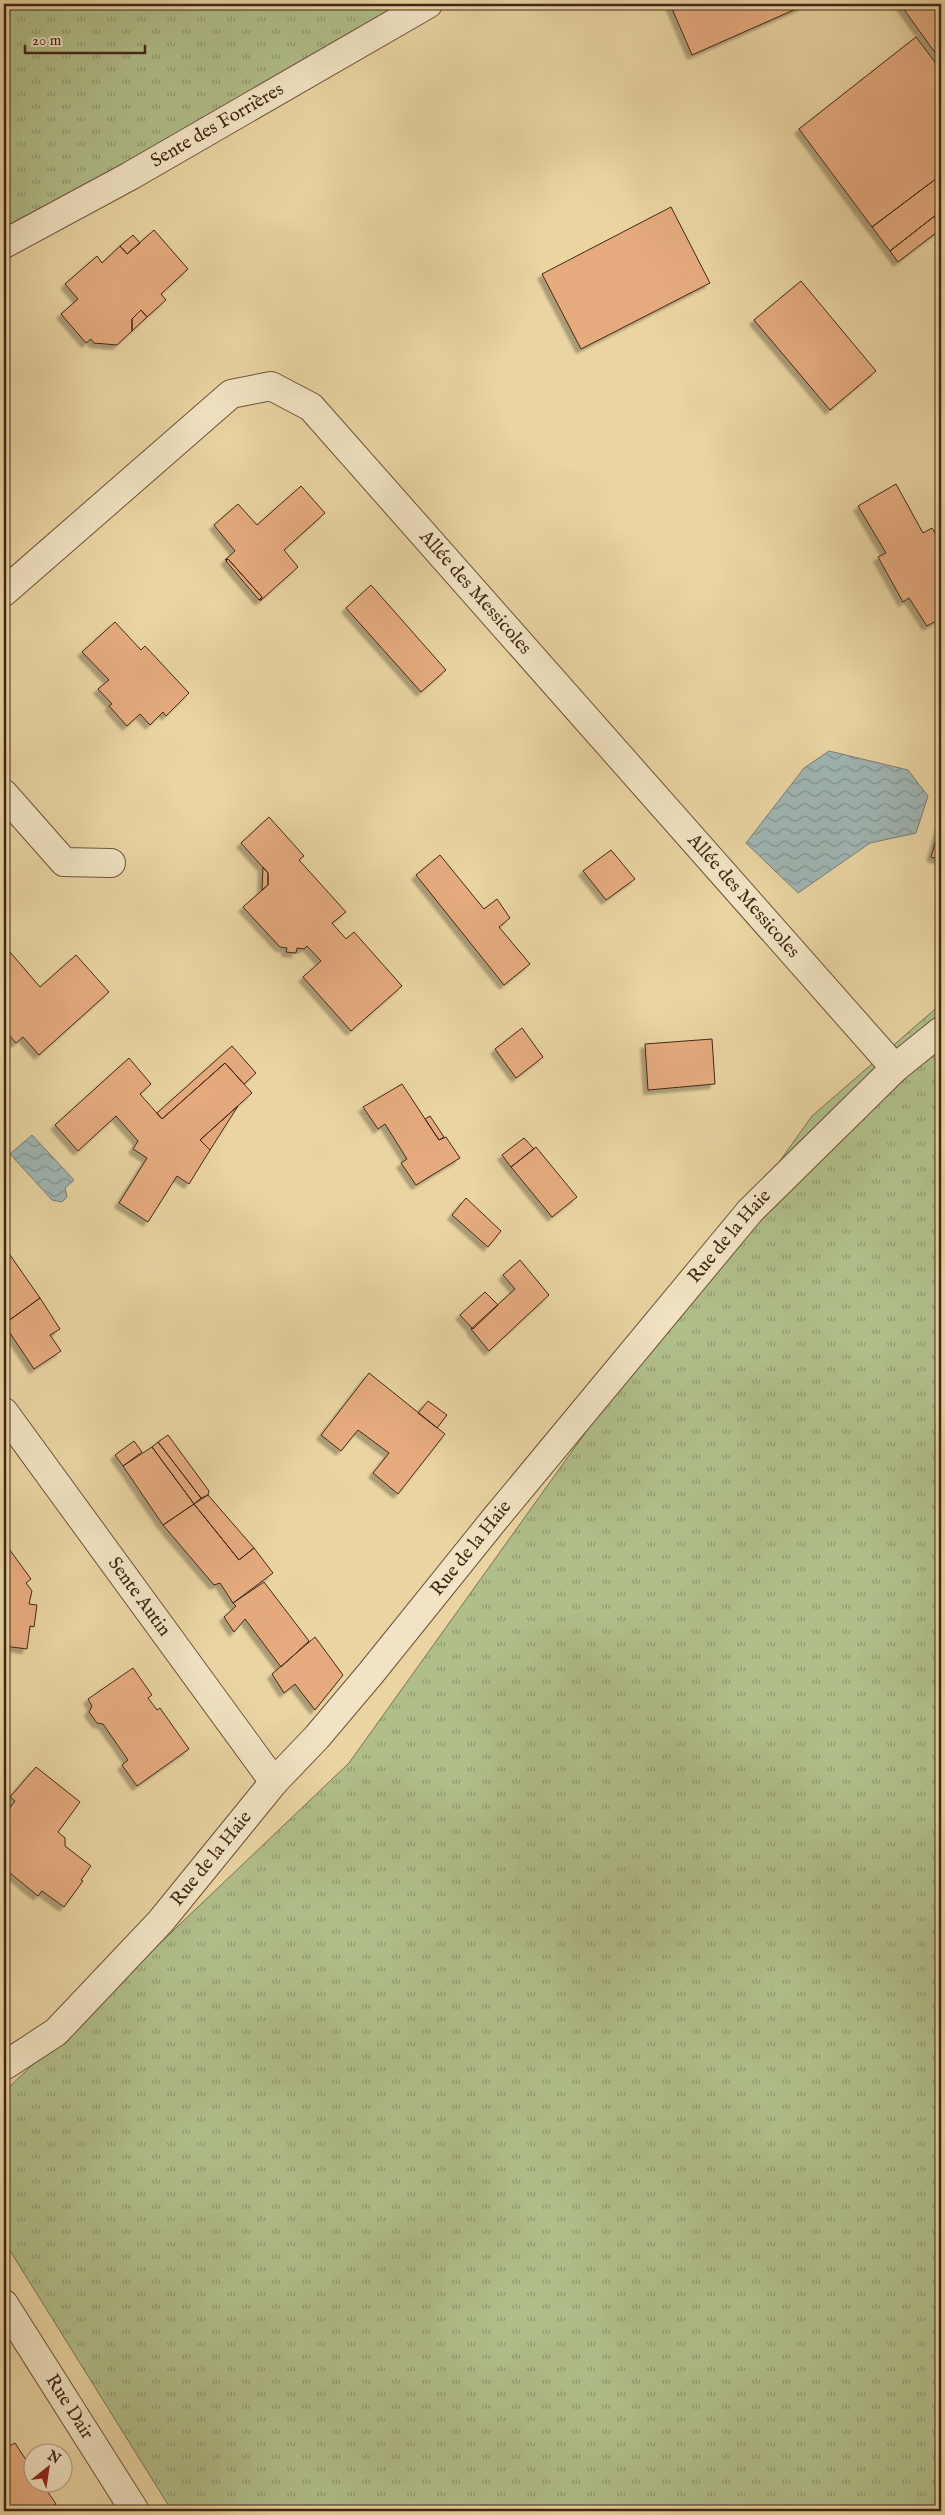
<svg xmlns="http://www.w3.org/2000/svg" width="945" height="2515" font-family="'IM FELL English',serif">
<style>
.grass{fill:url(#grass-tufts);stroke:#797250}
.water{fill:url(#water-waves);stroke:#7a7c75}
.building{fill:#e5ab7f;stroke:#422717;filter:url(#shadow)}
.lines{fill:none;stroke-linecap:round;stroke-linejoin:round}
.minor-casing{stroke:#6c523a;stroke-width:30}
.minor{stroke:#f1e3c3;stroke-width:28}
.labels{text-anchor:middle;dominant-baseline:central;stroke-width:5;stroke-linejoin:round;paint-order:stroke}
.street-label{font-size:19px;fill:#422717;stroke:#f1e3c3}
</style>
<defs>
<pattern id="grass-tufts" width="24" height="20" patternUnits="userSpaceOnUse" patternTransform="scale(1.25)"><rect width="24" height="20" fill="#b0be8a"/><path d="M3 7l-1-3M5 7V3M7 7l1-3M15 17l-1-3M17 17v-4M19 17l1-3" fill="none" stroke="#919a70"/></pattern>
<pattern id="water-waves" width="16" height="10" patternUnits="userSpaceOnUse" patternTransform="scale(1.25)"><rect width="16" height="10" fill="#9fb5b3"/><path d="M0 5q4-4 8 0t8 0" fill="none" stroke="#839391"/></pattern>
<filter id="shadow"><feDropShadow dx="-4.5" dy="4.5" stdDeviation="1" flood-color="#0004"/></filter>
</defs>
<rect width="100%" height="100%" fill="#e9d4a2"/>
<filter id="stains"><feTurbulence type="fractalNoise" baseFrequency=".004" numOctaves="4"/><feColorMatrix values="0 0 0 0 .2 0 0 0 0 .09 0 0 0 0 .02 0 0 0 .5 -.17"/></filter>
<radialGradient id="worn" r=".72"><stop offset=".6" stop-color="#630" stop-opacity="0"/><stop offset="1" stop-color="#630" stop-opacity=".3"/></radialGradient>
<path class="grass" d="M4 4H450L4 253Z
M941 1004V2511H172L4 2241V2092L349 1763 812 1116Z"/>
<path class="water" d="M829 751 908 770 928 796 916 833 870 843 798 893 746 843 804 768Z
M32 1135 74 1180 65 1188 67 1197 62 1202 52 1200 10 1154Z"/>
<path class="building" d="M670 4H804L805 5 692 55Z
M900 4H941V61Z
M916 37 941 70V175L872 227 799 129Z
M941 175V211L890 251 872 227Z
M671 207 710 283 581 349 542 274Z
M941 211V229L898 262 890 251Z
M154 230 188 269 161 294 166 300 147 317 141 310 132 319V331L117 345 94 343 91 339 86 343 61 314 78 299 65 284 97 256 102 263 120 246 127 254Z
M133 235 140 243 127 254 120 246Z
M801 281 876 371 830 410 754 320Z
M141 310 147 317 132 331V319Z
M896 484 923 533 932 528 941 543V618L927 626 909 598 903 602 878 557 886 553 858 506Z
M301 486 325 513 284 550 298 567 260 601 262 597 228 559 225 560 235 551 214 525 238 504 257 525Z
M228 559 262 597 259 600 226 561Z
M371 585 446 670 421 692 346 608Z
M115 622 141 650 145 646 189 693 166 716 163 712 150 725 140 714 127 726 109 706 112 704 98 689 109 680 82 652Z
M269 817 304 856 299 860 346 912 332 923 346 939 354 932 402 986 351 1031 303 977 321 961 307 946 304 949 297 948 296 953 286 952 287 948 280 947 243 907 268 885V873L241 843Z
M941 822V860L931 857Z
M611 850 635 879 606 900 583 871Z
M440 855 484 909 497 899 510 918 499 927 530 964 504 985 416 875Z
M263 867 268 873V885L262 890Z
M4 945 40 987 76 955 109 992 39 1055 23 1037 16 1043 4 1029Z
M522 1028 543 1057 516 1078 495 1049Z
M712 1039 715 1084 648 1090 645 1044Z
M232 1046 256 1073 244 1084 225 1063 162 1119 157 1113Z
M129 1058 151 1084 140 1094 162 1119 225 1063 252 1093 200 1140 210 1150 189 1184 177 1176 148 1222 119 1203 147 1158 133 1149 138 1141 116 1116 78 1151 55 1125Z
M402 1084 439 1140 446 1137 460 1158 416 1185 401 1163 407 1159 385 1124 378 1129 363 1107Z
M238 1106 210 1150 200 1140Z
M430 1116 444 1137 439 1140 425 1119Z
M524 1138 534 1149 511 1167 502 1155Z
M536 1147 577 1197 552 1217 511 1167Z
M466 1198 501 1231 488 1247 452 1215Z
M10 1255 40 1298 4 1324V1259Z
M520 1260 549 1295 489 1351 471 1329 515 1289 503 1275Z
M485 1292 498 1305 473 1329 460 1315Z
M40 1298 60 1329 50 1335 61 1351 34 1369 4 1324Z
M369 1373 445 1434 398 1494 373 1473 389 1453 358 1430 341 1451 321 1435Z
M428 1401 447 1415 437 1428 418 1413Z
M168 1435 209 1491 208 1495 201 1498 158 1442Z
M134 1441 142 1452 123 1466 115 1455Z
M158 1442 201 1498 194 1504 152 1447Z
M152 1447 194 1504 163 1525 123 1466Z
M208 1495 254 1548 239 1560 194 1504Z
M194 1504 239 1560 254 1548 273 1573 233 1603 220 1583 214 1585 163 1525Z
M4 1542 31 1579 26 1583 32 1591 29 1604 37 1605 34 1627 30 1626 27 1649 4 1646Z
M264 1582 309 1641 281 1667 245 1619 234 1632 224 1617 236 1606 233 1603Z
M315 1637 343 1675 315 1710 295 1684 284 1693 272 1674Z
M133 1668 152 1695 148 1698 157 1710 160 1708 189 1749 137 1786 122 1765 128 1760 103 1724 97 1723 89 1712 92 1706 88 1699Z
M36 1767 80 1802 58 1832 65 1838V1846L91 1866 81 1880 83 1881 64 1907 42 1891 38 1896 4 1868V1815L15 1801 10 1797Z
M4 2439 9 2446 15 2443 32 2469V2482H41L56 2504 45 2511H4Z"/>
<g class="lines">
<g class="minor-casing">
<g id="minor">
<path id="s1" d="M4 244 130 176 428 4"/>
<path id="s2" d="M4 592 231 394 271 386 311 407 895 1068"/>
<path d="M4 794 64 862 111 863"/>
<path id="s3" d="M4 1412 274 1782"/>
<path id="s4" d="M4 2066 56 2032 161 1921 274 1782 317 1737 371 1673 494 1520 750 1211 895 1068 941 1031"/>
<path id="s5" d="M4 2304 135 2511"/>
</g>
</g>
<use href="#minor" class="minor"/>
</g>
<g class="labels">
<g class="street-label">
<text stroke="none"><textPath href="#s1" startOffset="244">Sente des Forrières</textPath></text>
<text stroke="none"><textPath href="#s2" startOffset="635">Allée des Messicoles</textPath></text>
<text stroke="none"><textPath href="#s2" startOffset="1040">Allée des Messicoles</textPath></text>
<text stroke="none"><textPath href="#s4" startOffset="1105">Rue de la Haie</textPath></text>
<text stroke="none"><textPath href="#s4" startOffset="700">Rue de la Haie</textPath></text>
<text stroke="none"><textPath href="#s3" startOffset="229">Sente Autin</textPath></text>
<text stroke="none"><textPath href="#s4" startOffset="295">Rue de la Haie</textPath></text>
<text stroke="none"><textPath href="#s5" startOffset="122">Rue Dair</textPath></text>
</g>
</g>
<rect width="945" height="2515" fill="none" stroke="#e9d4a2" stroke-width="20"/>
<rect x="5" y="5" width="935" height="2505" fill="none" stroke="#422717" stroke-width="2.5"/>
<rect x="10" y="10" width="925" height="2495" fill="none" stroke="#422717"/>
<g transform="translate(48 2468) rotate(30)"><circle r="24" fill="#f1e3c3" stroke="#ab987e"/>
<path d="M0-4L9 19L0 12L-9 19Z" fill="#8f2418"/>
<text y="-8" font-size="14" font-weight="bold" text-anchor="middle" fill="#422717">N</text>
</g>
<path d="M25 45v8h120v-8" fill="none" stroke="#422717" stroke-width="2.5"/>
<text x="32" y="45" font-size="15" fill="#422717" stroke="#f1e3c3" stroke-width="4" paint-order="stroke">20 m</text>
<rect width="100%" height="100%" filter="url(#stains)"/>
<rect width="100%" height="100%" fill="url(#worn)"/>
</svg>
